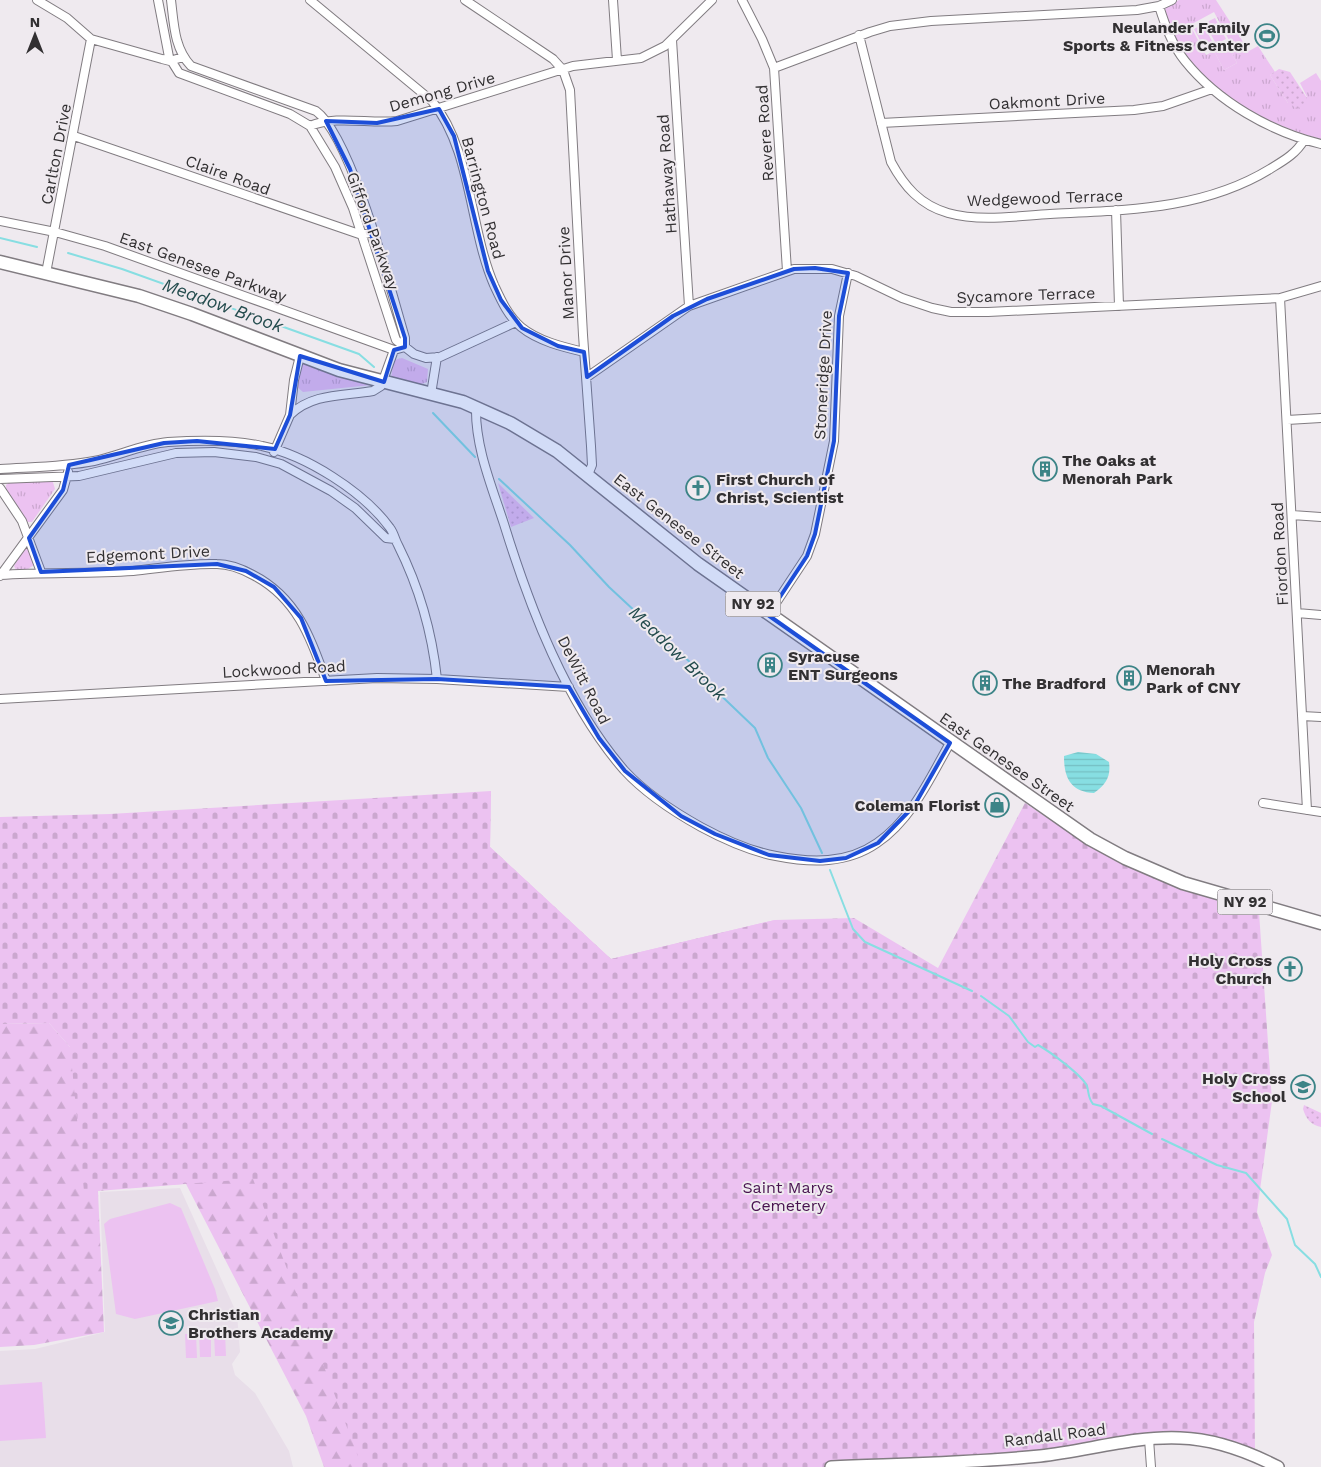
<svg xmlns="http://www.w3.org/2000/svg" width="1321" height="1467" font-family="'Work Sans',sans-serif">
<style>
.built{fill:#e8dee9}
.grass{fill:url(#grass-tufts);fill-rule:evenodd}
.forest{fill:url(#forest-firs)}
.cemetery{fill:url(#cemetery-stones)}
.park{fill:url(#park-dots)}
.garden{fill:#ecc2f1}
.water{fill:url(#water-rules)}
.lines{fill:none;stroke-linecap:round;stroke-linejoin:round}
.stream{stroke:#87dee2;stroke-width:2}
.street-casing{stroke:#817c81;stroke-width:10}
.secondary-casing{stroke:#817c81;stroke-width:14}
.primary-casing{stroke:#817c81;stroke-width:15}
.street{stroke:#fff;stroke-width:8}
.secondary{stroke:#fff;stroke-width:11}
.primary{stroke:#fff;stroke-width:12}
.marked{fill:#1d4ed8;fill-opacity:0.2;stroke:#1d4ed8;stroke-width:4;stroke-linejoin:round}
.labels{text-anchor:middle;dominant-baseline:central;stroke-width:4;stroke-linejoin:round;paint-order:stroke}
.shield{fill:#efeaef;stroke:#6b686b;stroke-width:1}
.shield-label{font-size:15px;font-weight:bold;fill:#323032}
.poi-label{font-size:16px;font-weight:bold;fill:#323032;stroke:#efeaef;text-anchor:start}
.street-label{font-size:16px;fill:#323032;stroke:#efeaef}
.park-label{font-size:16px;fill:#481350;stroke:#efeaef}
.water-label{font-size:18px;font-style:italic;fill:#244c4e;stroke:#efeaef}
</style>
<defs>
<pattern id="grass-tufts" width="24" height="20" patternUnits="userSpaceOnUse" patternTransform="scale(1.25)"><rect width="24" height="20" fill="#ecc2f1"/><path d="M3 7l-1-3M5 7V3M7 7l1-3M15 17l-1-3M17 17v-4M19 17l1-3" fill="none" stroke="#cba7cf"/></pattern>
<pattern id="forest-firs" width="22" height="20" patternUnits="userSpaceOnUse" patternTransform="scale(1.25)"><rect width="22" height="20" fill="#ecc2f1"/><path d="M5 1l3.5 6h-7zM16 11l3.5 6h-7z" fill="#cba7cf"/></pattern>
<pattern id="cemetery-stones" width="16" height="16" patternUnits="userSpaceOnUse" patternTransform="scale(1.25)"><rect width="16" height="16" fill="#ecc2f1"/><path d="M2 7V4a2 2 0 0 1 4 0v3zM10 15v-3a2 2 0 0 1 4 0v3z" fill="#cba7cf"/></pattern>
<pattern id="park-dots" width="8" height="8" patternUnits="userSpaceOnUse" patternTransform="scale(1.25)"><rect width="8" height="8" fill="#ecc2f1"/><path d="M2 2h.1M6 6h.1" fill="none" stroke="#cba7cf" stroke-width="1.8" stroke-linecap="round"/></pattern>
<pattern id="water-rules" width="6" height="5" patternUnits="userSpaceOnUse" patternTransform="scale(1.25)"><rect width="6" height="5" fill="#87dee2"/><path d="M0 2.5h6" fill="none" stroke="#75bfc2"/></pattern>
</defs>
<rect width="100%" height="100%" fill="#efeaef"/>
<path class="built" d="M180 1188 237 1314 240 1352 232 1364 235 1375 255 1393 289 1451 293 1467H0V1351L35 1349 105 1332 100 1192Z"/>
<path class="grass" d="M1179 0H1216L1249 51 1258 46 1275 72 1270 75 1288 103 1307 97 1300 83 1316 73 1321 81V139C1264 125 1202 89 1174 35 1169 26 1163 17 1166 7ZM1214 12 1230 42 1227 44 1237 63 1224 70 1214 51 1206 55 1190 25Z
M402 358 428 369 427 382 419 385 391 378 394 360Z
M305 363 371 385 303 392 296 386 300 365Z
M52 479 55 489 32 522H28L6 490V485L11 481Z
M27 545 34 565 28 569 16 570 14 566Z"/>
<path class="forest" d="M491 791 490 847 611 959 775 920 795 963 591 1467H324L306 1416 186 1184 98 1191 104 1332 34 1345 0 1347V1024L49 1023 70 1047Z"/>
<path class="cemetery" d="M491 791 490 847 611 959 775 920 854 918 938 968 1025 803C1057 824 1088 847 1122 864 1166 885 1212 899 1259 912L1272 1101 1257 1212 1272 1255 1265 1273 1254 1322 1255 1456 1180 1438 1066 1453 831 1467H362L253 1179 84 1191 70 1047 49 1023 0 1024V817L110 814Z"/>
<path class="park" d="M1279 69 1290 72 1307 98V101L1298 109 1288 103 1270 75Z
M498 483 534 518 511 527Z
M1304 1105 1321 1113V1127C1311 1125 1306 1119 1303 1109Z"/>
<path class="garden" d="M1215 18 1226 39 1216 44 1205 23Z
M1203 24 1214 45 1205 50 1194 29Z
M1227 44 1237 63 1224 70 1214 51Z
M170 1203 181 1208 215 1289 218 1301 135 1319 116 1314 104 1224 110 1219Z
M214 1332H225L226 1356H215Z
M199 1333H211V1357H200Z
M185 1334H196L197 1358H186Z
M42 1382 46 1438 0 1441V1385Z"/>
<path class="water" d="M1078 752 1096 754 1109 762C1111 777 1106 784 1094 793 1070 792 1064 777 1064 756Z"/>
<g class="lines">
<path class="stream" d="M0 238 37 247
M68 253 122 269 359 354 374 367
M433 413 475 457
M499 479 570 545 609 587 693 665 709 684 755 728 768 758 801 808 822 853
M830 870 853 929 865 942 972 991
M981 996 1009 1016 1028 1042 1035 1047 1038 1045C1049 1051 1082 1075 1087 1086 1089 1093 1088 1098 1093 1104L1101 1106 1152 1134
M1162 1139 1217 1165 1246 1173 1287 1219 1295 1245 1315 1264 1321 1277"/>
<g class="street-casing">
<path id="street" d="M37 0 67 18 91 39 162 59 170 61 183 57
M158 0 169 57 179 73 290 114 310 126 335 167 353 208 396 340 414 354 426 358 440 357 516 322
M171 0C174 24 174 48 191 66L316 111C352 137 391 291 405 338V347
M310 0 432 101C472 150 469 227 494 285 501 300 508 316 521 327 538 341 563 347 584 352
M465 0 553 59 563 70 570 90 583 335 591 446 592 465 588 475
M613 0 617 60
M742 0 762 39 774 68 787 271
M1159 6C1165 25 1172 45 1185 61 1218 102 1271 132 1321 144
M859 35 891 162C904 186 920 205 948 213 980 222 1017 216 1050 214 1126 210 1203 210 1270 169 1283 161 1296 154 1304 140
M672 40 689 306
M774 68 870 32 890 26 931 21 1137 10 1159 6 1172 0
M881 123 1134 110 1163 106 1212 89
M310 126C337 115 369 124 397 121L573 66 641 58 665 46 712 0
M74 136 362 235 373 232
M1116 210 1119 306
M0 221 55 232 105 246 394 350 405 347
M46 273 91 39
M1280 298 1307 810
M587 377 689 306 794 269H832L856 276 902 298 932 308 951 312H988L1280 298 1321 286
M431 394 437 357
M476 407C475 447 492 487 504 524 530 608 566 703 624 770 645 793 674 812 701 827 725 840 749 851 776 856 811 863 847 864 877 843 912 819 930 778 950 743
M290 415C312 393 344 396 373 391L381 386 394 350
M1287 420 1321 418
M274 452 290 415 294 380 300 356
M0 469C31 467 64 467 94 461 118 456 143 444 168 442 198 440 232 439 262 446 306 455 364 492 390 528 394 533 395 540 398 545 419 587 432 632 437 679
M0 479 79 476 176 453 214 452 256 457 281 464 331 491 355 508 386 538 395 539
M0 488 22 521 41 572
M1292 515 1321 517
M0 575C44 572 89 574 133 571 161 568 189 563 217 564 229 564 242 569 253 575 296 597 311 637 326 681
M0 576 63 490 68 472
M1297 613 1321 615
M768 615 807 556 815 534 834 441 839 316 848 273
M0 699 377 678 437 679 569 687
M1302 716 1321 717
M1263 803 1321 812
M1149 1439 1151 1467"/>
</g>
<g class="secondary-casing">
<path id="secondary" d="M831 1467C901 1464 971 1463 1040 1456 1087 1451 1133 1436 1180 1438 1215 1439 1247 1451 1278 1467"/>
</g>
<g class="primary-casing">
<path id="primary" d="M0 262 139 296 192 314 339 370 463 402 510 423 557 451 698 564 1090 839 1125 858 1183 883 1321 923"/>
</g>
<use href="#street" class="street"/>
<use href="#secondary" class="secondary"/>
<use href="#primary" class="primary"/>
</g>
<path class="marked" d="M439 109 454 136 488 271 501 300 522 328 558 346 584 352 587 377 673 316 707 299 794 269 815 268 848 273 839 316 834 441 815 534 807 556 768 615 950 743 914 806 878 843 846 858 820 861 769 855 715 834 681 816 625 771 599 738 569 687 437 679 326 681 301 618 274 587 246 571 217 564 41 572 29 538 63 490 69 465 164 443 197 441 275 449 290 415 300 356 384 382 394 350 405 347V338L350 169 326 121 377 123Z"/>
<defs>
<g id="stadium-ring" transform="scale(1.25)"><circle r="9.5" fill="#efeaef" stroke="#3c8487" stroke-width="1.5"/><path d="M0-5a6.5 5 0 1 0 0 10a6.5 5 0 1 0 0-10ZM-3.5-1.8h7v3.6h-7Z" fill="#3c8487"/></g>
<g id="building-ring" transform="scale(1.25)"><circle r="9.5" fill="#efeaef" stroke="#3c8487" stroke-width="1.5"/><path d="M-4-6H4V6H1V3H-1V6H-4ZM-2.5-4.3h1.7v1.8h-1.7ZM.8-4.3h1.7v1.8H.8ZM-2.5-1h1.7V.8h-1.7ZM.8-1h1.7V.8H.8Z" fill="#3c8487"/></g>
<g id="church-ring" transform="scale(1.25)"><circle r="9.5" fill="#efeaef" stroke="#3c8487" stroke-width="1.5"/><path d="M-1.2-6h2.4v3.5h3.3v2.4h-3.3V6h-2.4V-.1h-3.3v-2.4h3.3Z" fill="#3c8487"/></g>
<g id="shop-ring" transform="scale(1.25)"><circle r="9.5" fill="#efeaef" stroke="#3c8487" stroke-width="1.5"/><path d="M-5-2.5h2.3a2.7 3.5 0 0 1 5.4 0H5L5.5 6h-11ZM-1.5-2.5h3a1.5 2.3 0 0 0-3 0Z" fill="#3c8487"/></g>
<g id="school-ring" transform="scale(1.25)"><circle r="9.5" fill="#efeaef" stroke="#3c8487" stroke-width="1.5"/><path d="M0-5L7-2L0 1L-7-2ZM-4 1L0 2.5L4 1V4Q0 6-4 4Z" fill="#3c8487"/></g>
</defs>
<g fill-rule="evenodd">
<use href="#stadium-ring" x="1267" y="36"/>
<use href="#building-ring" x="1045" y="469"/>
<use href="#church-ring" x="698" y="488"/>
<use href="#building-ring" x="770" y="665"/>
<use href="#building-ring" x="1129" y="678"/>
<use href="#building-ring" x="985" y="683"/>
<use href="#shop-ring" x="997" y="805"/>
<use href="#church-ring" x="1290" y="969"/>
<use href="#school-ring" x="1303" y="1087"/>
<use href="#school-ring" x="171" y="1323"/>
</g>
<g class="labels">
<g class="shield">
<rect x="725.5" y="591.5" width="55" height="25" rx="4"/>
<rect x="1217.5" y="889.5" width="55" height="25" rx="4"/>
</g>
<g class="shield-label">
<text x="753" y="604">NY 92</text>
<text x="1245" y="902">NY 92</text>
</g>
<g class="poi-label">
<text x="1250" y="27" text-anchor="end">Neulander Family<tspan x="1250" dy="18">Sports &amp; Fitness Center</tspan></text>
<text x="1062" y="460">The Oaks at<tspan x="1062" dy="18">Menorah Park</tspan></text>
<text x="716" y="479">First Church of<tspan x="716" dy="18">Christ, Scientist</tspan></text>
<text x="788" y="656">Syracuse<tspan x="788" dy="18">ENT Surgeons</tspan></text>
<text x="1146" y="669">Menorah<tspan x="1146" dy="18">Park of CNY</tspan></text>
<text x="1002" y="683">The Bradford</text>
<text x="980" y="805" text-anchor="end">Coleman Florist</text>
<text x="1272" y="960" text-anchor="end">Holy Cross<tspan x="1272" dy="18">Church</tspan></text>
<text x="1286" y="1078" text-anchor="end">Holy Cross<tspan x="1286" dy="18">School</tspan></text>
<text x="188" y="1314">Christian<tspan x="188" dy="18">Brothers Academy</tspan></text>
</g>
<g class="street-label">
<text transform="translate(442 92) rotate(-16)">Demong Drive</text>
<text transform="translate(1047 101) rotate(-3)">Oakmont Drive</text>
<text transform="translate(765 133) rotate(-94)">Revere Road</text>
<text transform="translate(56 154) rotate(-79)">Carlton Drive</text>
<text transform="translate(667 174) rotate(-94)">Hathaway Road</text>
<text transform="translate(228 175) rotate(20)">Claire Road</text>
<text transform="translate(483 198) rotate(75)">Barrington Road</text>
<text transform="translate(1045 198) rotate(-2)">Wedgewood Terrace</text>
<text transform="translate(373 231) rotate(70)">Gifford Parkway</text>
<text transform="translate(203 267) rotate(20)">East Genesee Parkway</text>
<text transform="translate(566 273) rotate(-93)">Manor Drive</text>
<text transform="translate(1026 295) rotate(-2)">Sycamore Terrace</text>
<text transform="translate(823 375) rotate(-87)">Stoneridge Drive</text>
<text transform="translate(679 526) rotate(38)">East Genesee Street</text>
<text transform="translate(148 554) rotate(-3)">Edgemont Drive</text>
<text transform="translate(1280 554) rotate(-93)">Fiordon Road</text>
<text transform="translate(284 669) rotate(-3)">Lockwood Road</text>
<text transform="translate(584 680) rotate(63)">DeWitt Road</text>
<text transform="translate(1007 762) rotate(35)">East Genesee Street</text>
<text transform="translate(1055 1435) rotate(-7)">Randall Road</text>
</g>
<g class="park-label">
<text x="788" y="1187">Saint Marys<tspan x="788" dy="18">Cemetery</tspan></text>
</g>
<g class="water-label">
<text transform="translate(223 305) rotate(20)">Meadow Brook</text>
<text transform="translate(678 653) rotate(44)">Meadow Brook</text>
</g>
</g>
<g transform="translate(35 35)" stroke="#efeaef" stroke-width="4" paint-order="stroke">
<path d="M0-4L9 19L0 12L-9 19Z" fill="#323032"/>
<text y="-8" font-size="14" font-weight="bold" text-anchor="middle" fill="#323032">N</text>
</g>
</svg>
